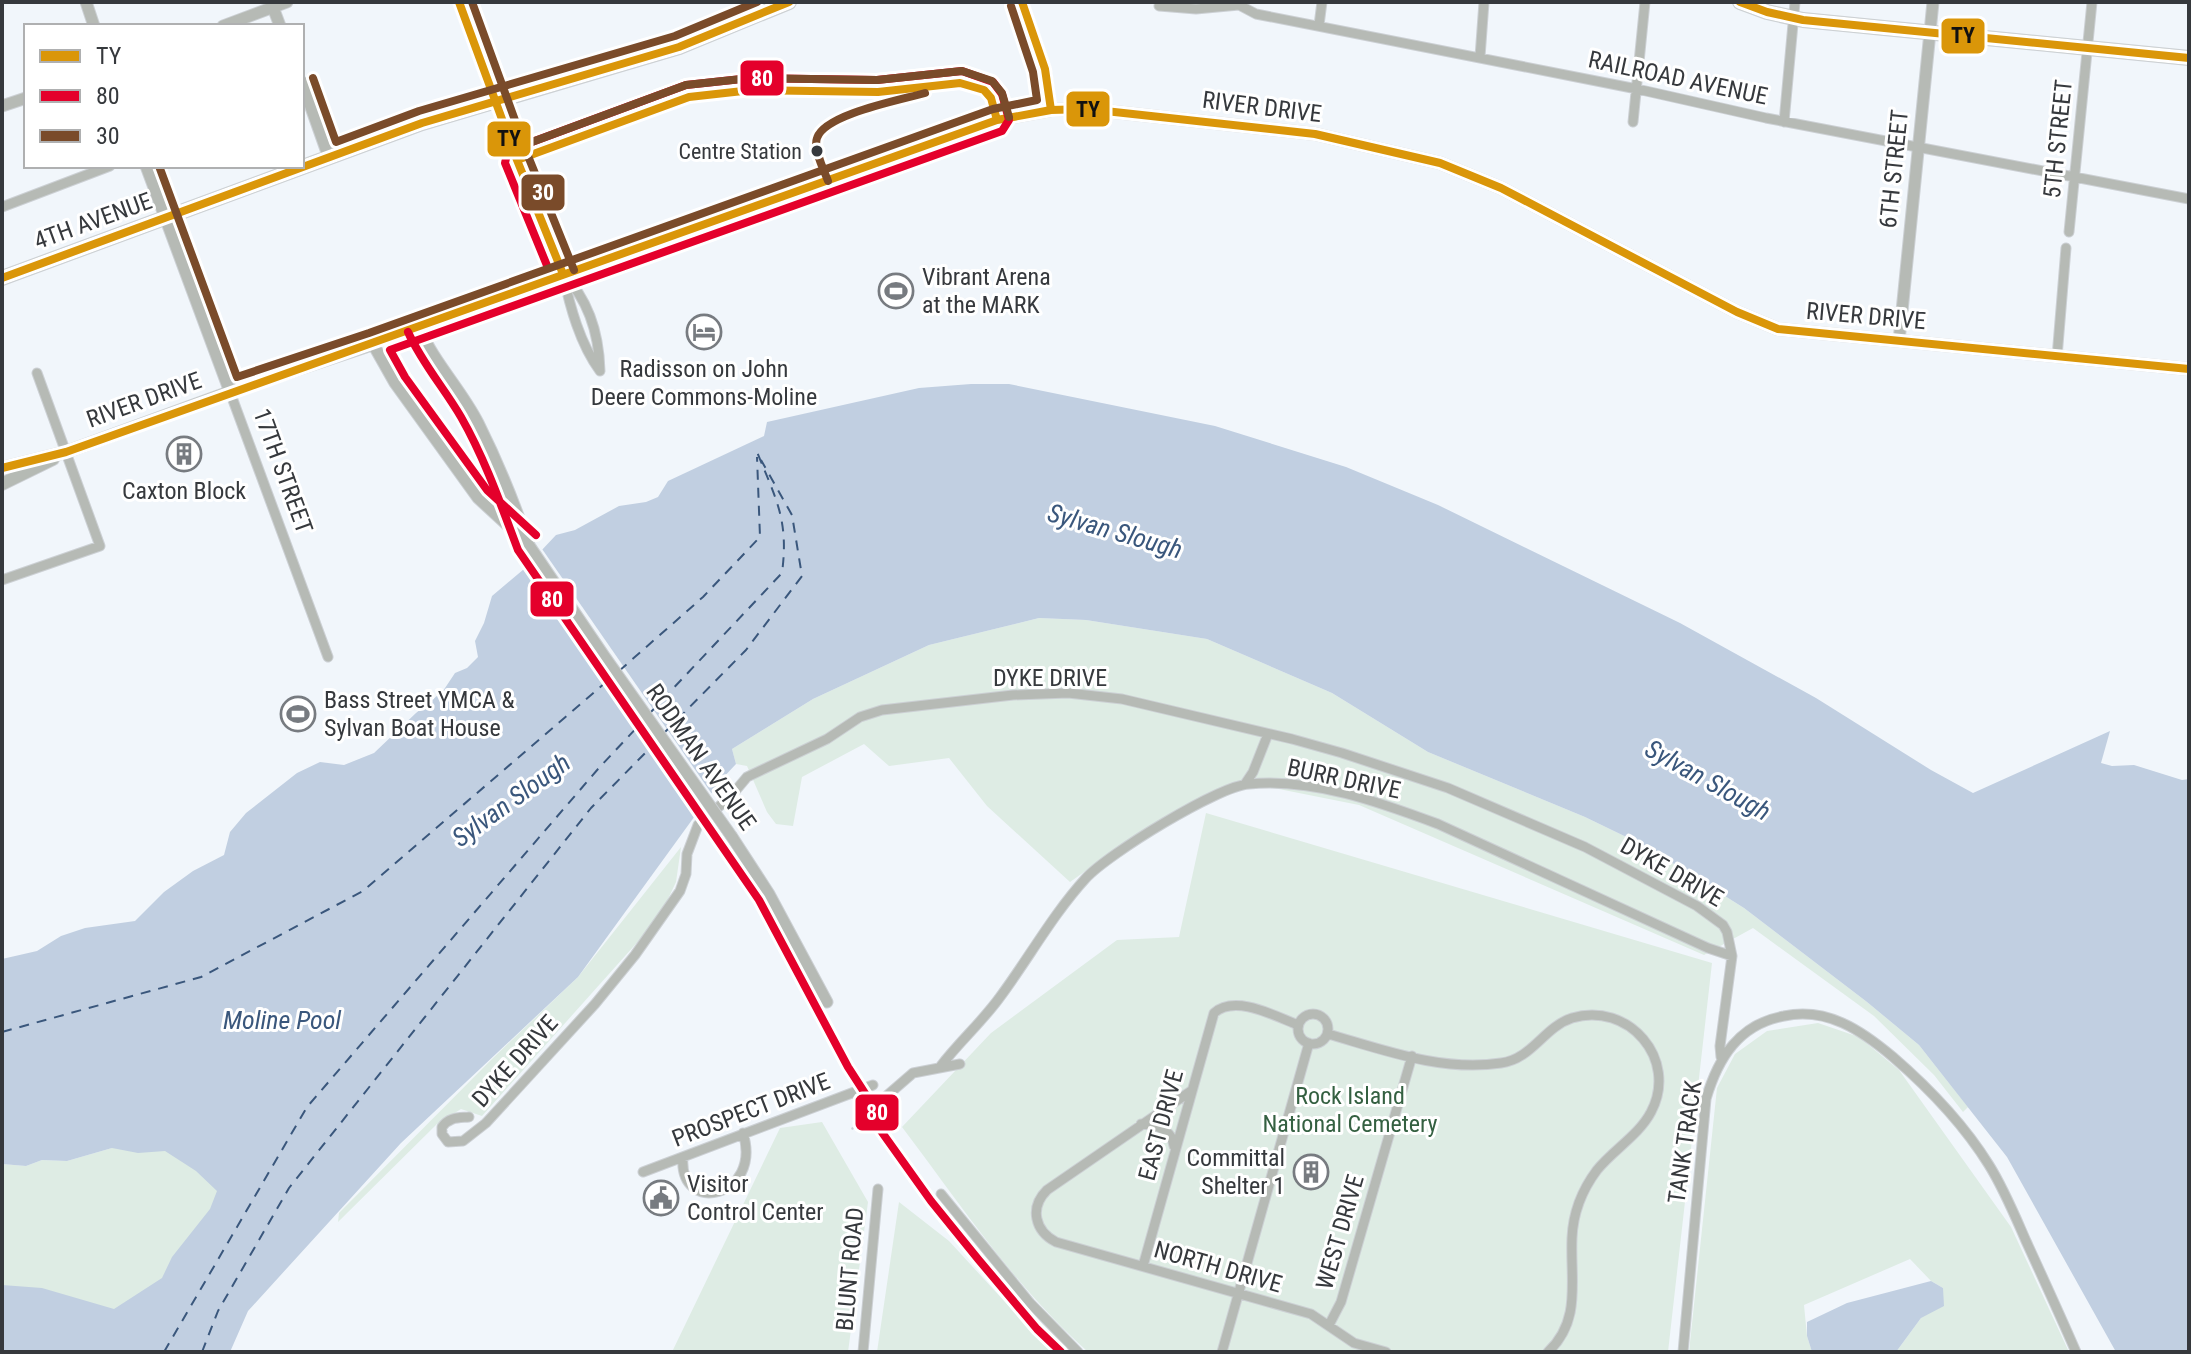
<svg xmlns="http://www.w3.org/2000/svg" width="2191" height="1354" font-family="'Roboto Condensed',sans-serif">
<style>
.green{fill:#deece4}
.water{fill:#c1cfe1}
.pier{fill:#f1f6fb}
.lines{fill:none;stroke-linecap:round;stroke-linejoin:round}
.ferry{stroke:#3a577c;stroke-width:2;stroke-dasharray:10 8;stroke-linecap:butt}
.minor-tunnel{stroke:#ccd0d5;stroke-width:9;stroke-dasharray:9 4.5;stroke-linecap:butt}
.tertiary-tunnel{stroke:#ccd0d5;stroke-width:11;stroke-dasharray:11 5.5;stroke-linecap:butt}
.minor-casing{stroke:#ccd0d4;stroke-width:11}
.tertiary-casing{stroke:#ccd0d4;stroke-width:13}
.secondary-casing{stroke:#ccd0d4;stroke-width:14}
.primary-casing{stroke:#ccd0d4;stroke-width:16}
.minor{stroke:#b6bab5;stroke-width:9}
.tertiary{stroke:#b6bab5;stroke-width:11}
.secondary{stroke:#b5bab4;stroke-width:12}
.primary{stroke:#adb3ac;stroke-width:14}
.tertiary-bridge-casing{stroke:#ccd0d4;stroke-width:13;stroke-linecap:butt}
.tertiary-bridge{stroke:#b6bab5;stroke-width:11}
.bus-1-casing{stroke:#fff;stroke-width:14}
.bus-2-casing{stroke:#fff;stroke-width:14}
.bus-3-casing{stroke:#fff;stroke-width:14}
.bus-1{stroke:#da9609;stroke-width:8}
.bus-2{stroke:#e4002b;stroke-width:8}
.bus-3{stroke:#7a4b2a;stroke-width:8}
.bus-dot{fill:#36393d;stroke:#fff;stroke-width:3}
.labels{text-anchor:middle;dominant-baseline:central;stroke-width:6;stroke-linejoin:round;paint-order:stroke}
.bus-label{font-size:22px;fill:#36393d;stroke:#fff;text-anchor:end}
.street-label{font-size:24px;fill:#36393d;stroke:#fff}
.poi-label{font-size:24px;fill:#36393d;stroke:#fff;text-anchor:start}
.park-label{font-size:24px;fill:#346041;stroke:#fff}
.water-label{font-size:26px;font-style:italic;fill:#3a577c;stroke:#fff}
.line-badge{stroke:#fff;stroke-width:3}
.badge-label{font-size:22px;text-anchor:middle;font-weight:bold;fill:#fff}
.pale-badge-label{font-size:22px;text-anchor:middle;font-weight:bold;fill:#111}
</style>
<rect width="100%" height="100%" fill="#f1f6fb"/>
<path class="green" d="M1039 618 1086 620 1207 639 1332 693 1428 752 1585 817 1647 847 1744 908 1867 1002 1919 1045 1968 1107 1963 1112 1934 1075 1874 1016 1753 928 1704 955 1359 805 1239 781 1119 847 1070 882 987 806 949 758 889 766 864 744 802 777 793 826 776 824 767 812 747 766 736 764 732 749 813 699 929 645Z
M1206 813 1712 963 1668 1352H1088C1015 1287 961 1205 902 1127L991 1033 1117 940 1179 937Z
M681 847 676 882 659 918 482 1116 461 1109 437 1124 338 1222 339 1213 491 1060 578 977Z
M1818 1023 1859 1037 1899 1070 2011 1227 2069 1352H1896L1943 1288 1931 1281 1910 1259 1804 1305 1807 1336 1812 1352H1689L1717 1088 1735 1054 1767 1031Z
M822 1122 868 1202 848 1352H672L780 1128Z
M159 1144 228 1186 145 1326 2 1323V1164L26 1166 42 1160 67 1161 112 1148Z
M899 1202 949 1241 1051 1352H877Z"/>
<path class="water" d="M971 384H1009L1215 426 1346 467 1438 505 1680 623 1816 698 1931 770 1973 793 2110 731 2101 763 2112 766 2134 765 2182 780 2189 779V1352H2116L2007 1157 1919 1045 1867 1002 1744 908 1647 847 1585 817 1428 752 1332 693 1207 639 1086 620 1039 618 929 645 813 699 732 749 736 764 721 780 578 977 401 1143 248 1311 230 1352H2V1285L42 1288 114 1309 162 1278 172 1257 210 1209 217 1191 196 1171 165 1151 138 1153 112 1148 67 1161 42 1160 26 1166 2 1164V959L37 951 61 936 85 928 135 921 164 892 193 871 224 855 230 832 246 813 297 773 320 762 344 765 374 753 416 713 443 691 455 673 467 668 478 657 475 641 484 623 492 596 524 569 556 535 575 530 619 506 646 502 658 497 668 481 764 436 767 422 919 388Z
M1931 1281 1943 1288 1944 1306 1921 1318 1896 1352H1812L1807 1336V1322L1847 1303Z"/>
<path class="pier" d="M540 546 714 797 702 814 526 561Z"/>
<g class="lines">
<path class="ferry" d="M619 671 703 597 760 537 757 457
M650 713 782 573C789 520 776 499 757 452
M665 732 746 650 802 576 792 515 761 460
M2 1032 201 977 363 891 612 677
M164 1352 307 1107 598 769 643 721
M202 1352 218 1311 289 1188 591 808 658 740"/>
<path class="minor-tunnel" d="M855 1126 856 1128"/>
<path class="tertiary-tunnel" d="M871 1117 873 1120
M862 1122 864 1125"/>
<g class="minor-casing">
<path id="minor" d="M1160 2 1159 6 1196 9 1239 5 1256 14 1637 89 1766 118 2189 199
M1319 25 1322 2
M1480 57 1484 2
M1633 122 1645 2
M1784 122 1795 2
M2 207 110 166
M2069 232 2092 2
M563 274C589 300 599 335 600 371
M563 274C570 307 580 344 600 371
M2057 357 2066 248
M230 392 328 657
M2 580 100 546 37 373
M1245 784 1253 772 1268 734
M1298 1029a15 15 0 1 1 30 0a15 15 0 1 1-30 0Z
M1328 1034C1384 1050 1442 1072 1501 1063 1532 1059 1544 1027 1572 1018 1628 1001 1679 1059 1651 1112 1639 1135 1613 1150 1597 1170 1582 1190 1573 1213 1572 1238 1570 1280 1582 1320 1548 1352
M940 1067C959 1042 982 1022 1000 997 1029 958 1053 914 1086 878 1108 854 1218 786 1249 784 1313 778 1379 802 1438 824L1708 948 1732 956
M1191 1091 1047 1190C1029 1208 1035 1231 1056 1242L1311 1314 1354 1343 1386 1352
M883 1099 913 1073 960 1064
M469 1117C458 1118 449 1117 442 1127V1134L448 1142 463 1141 486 1123 595 1004 635 955 680 891 686 874 687 854 698 825 731 796 747 777 827 739 860 717 882 710 1013 695 1068 693 1122 699 1292 739 1342 753 1448 788 1585 847 1697 906 1723 925 1727 932 1732 956 1720 1046 1721 1057
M1141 1124C1156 1125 1172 1129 1174 1146
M683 1157C678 1216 763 1198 743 1133
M643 1172 873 1085
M941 1194 1030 1303 1078 1352
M1143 1266 1214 1013C1235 994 1275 1016 1298 1025
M1329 1325 1341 1302 1412 1056
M863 1352 878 1189
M1222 1352 1309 1043
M1683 1352 1706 1099C1718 1058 1739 1024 1784 1016 1827 1007 1861 1030 1893 1057 1930 1089 1963 1123 1989 1165 2004 1189 2015 1216 2026 1241 2043 1278 2060 1315 2076 1352"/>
</g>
<g class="tertiary-casing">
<path id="tertiary" d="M86 2 94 26
M271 2 280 26
M459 2 517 160 563 274
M1022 2 1045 69 1051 110
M223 26 287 2
M302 82 329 158
M2 106 26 98
M146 166 230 392
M419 327C433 362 461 389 478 423 497 461 514 502 528 544
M1899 341 1933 2
M373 344 395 383 478 498 528 544
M732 837 769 894 827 1002"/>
</g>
<g class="secondary-casing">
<path id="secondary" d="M419 327 997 120 1051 110 1087 109 1315 134 1440 163 1501 188 1737 312 1778 329 2189 369
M2 468 66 452 230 392 373 344
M2 484 53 459"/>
</g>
<g class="primary-casing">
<path id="primary" d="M1740 2 1767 12 1803 20 2189 58
M2 278 422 123 679 47 789 2"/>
</g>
<use href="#minor" class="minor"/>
<use href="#tertiary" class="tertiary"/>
<use href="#secondary" class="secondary"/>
<use href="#primary" class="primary"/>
<g class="tertiary-bridge-casing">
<path id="tertiary-bridge" d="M528 544 604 656 732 837"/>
</g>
<use href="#tertiary-bridge" class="tertiary-bridge"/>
<g class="bus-1-casing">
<path id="bus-1" d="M459 2 517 160 563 274
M1022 2 1045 69 1051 110
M1740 2 1767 12 1803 20 2189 58
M517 160 689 97 752 90 878 92 960 83 984 90 991 98 997 120
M2 278 422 123 679 47 789 2
M2 468 66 452 997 120 1051 110 1087 109 1315 134 1440 163 1501 188 1737 312 1778 329 2189 369"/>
</g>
<g class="bus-2-casing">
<path id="bus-2" d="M408 332C422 363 444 388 461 417 485 459 501 505 518 550L759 900 848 1067 877 1112 881 1131 931 1201 978 1259 1037 1329 1061 1352
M536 535 487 490 405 377 390 350 1002 131 1009 120 1002 94 993 82 962 71 877 80 751 78 686 85 513 149 507 154 505 163 548 268"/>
</g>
<g class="bus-3-casing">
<path id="bus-3" d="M472 2 528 156 574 270
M313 78 336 142 419 111 675 36 757 2
M513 149 686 85 751 78 877 80 962 71 992 81 1002 93 1009 117
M159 166 237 377 369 333 993 109 1037 100 1033 72 1011 6
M828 181C824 170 813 149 817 138 825 114 901 100 925 93"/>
</g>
<use href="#bus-1" class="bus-1"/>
<use href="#bus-2" class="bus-2"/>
<use href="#bus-3" class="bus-3"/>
</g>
<defs>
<g id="stadium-ring" transform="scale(1.8)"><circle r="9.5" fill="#fff" stroke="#777b80" stroke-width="1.5"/><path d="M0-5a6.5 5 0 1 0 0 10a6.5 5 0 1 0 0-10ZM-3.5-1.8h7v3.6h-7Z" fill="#777b80"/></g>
<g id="hotel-ring" transform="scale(1.8)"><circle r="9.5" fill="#fff" stroke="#777b80" stroke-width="1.5"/><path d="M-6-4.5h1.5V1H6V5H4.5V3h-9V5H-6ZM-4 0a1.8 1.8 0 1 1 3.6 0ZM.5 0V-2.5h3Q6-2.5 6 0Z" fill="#777b80"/></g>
<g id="building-ring" transform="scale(1.8)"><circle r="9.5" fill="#fff" stroke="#777b80" stroke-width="1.5"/><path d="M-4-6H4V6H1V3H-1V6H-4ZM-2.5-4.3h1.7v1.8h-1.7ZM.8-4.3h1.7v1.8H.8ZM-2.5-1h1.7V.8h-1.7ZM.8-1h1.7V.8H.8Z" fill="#777b80"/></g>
<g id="civic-ring" transform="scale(1.8)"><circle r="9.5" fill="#fff" stroke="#777b80" stroke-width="1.5"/><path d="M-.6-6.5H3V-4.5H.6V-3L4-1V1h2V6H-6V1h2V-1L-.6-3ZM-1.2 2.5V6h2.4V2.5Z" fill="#777b80"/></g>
</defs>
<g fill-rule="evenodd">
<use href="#stadium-ring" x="896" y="291"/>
<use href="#hotel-ring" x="704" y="332"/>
<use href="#building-ring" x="184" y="454"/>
<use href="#stadium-ring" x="298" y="714"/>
<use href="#building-ring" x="1311" y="1172"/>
<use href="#civic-ring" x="661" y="1198"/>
</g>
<circle class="bus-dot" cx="817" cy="151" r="7"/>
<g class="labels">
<g class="bus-label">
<text x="802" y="151">Centre Station</text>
</g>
<g class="street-label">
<text transform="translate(1678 78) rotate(12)">RAILROAD AVENUE</text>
<text transform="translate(1262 107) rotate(7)">RIVER DRIVE</text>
<text transform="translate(2058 139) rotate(-84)">5TH STREET</text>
<text transform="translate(1894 169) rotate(-84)">6TH STREET</text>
<text transform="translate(93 221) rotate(-20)">4TH AVENUE</text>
<text transform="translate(1866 316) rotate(5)">RIVER DRIVE</text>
<text transform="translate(144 400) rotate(-20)">RIVER DRIVE</text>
<text transform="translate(283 471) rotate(70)">17TH STREET</text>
<text x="1050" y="678">DYKE DRIVE</text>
<text transform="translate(701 757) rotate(55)">RODMAN AVENUE</text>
<text transform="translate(1344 779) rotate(12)">BURR DRIVE</text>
<text transform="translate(1672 872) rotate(30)">DYKE DRIVE</text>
<text transform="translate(515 1061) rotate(-48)">DYKE DRIVE</text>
<text transform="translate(751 1110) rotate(-21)">PROSPECT DRIVE</text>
<text transform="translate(1161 1125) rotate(-75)">EAST DRIVE</text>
<text transform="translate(1685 1142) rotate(-82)">TANK TRACK</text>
<text transform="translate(1340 1232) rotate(-74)">WEST DRIVE</text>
<text transform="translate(1218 1267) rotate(16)">NORTH DRIVE</text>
<text transform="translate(850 1269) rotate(-85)">BLUNT ROAD</text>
</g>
<g class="poi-label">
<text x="922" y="277">Vibrant Arena<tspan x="922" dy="28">at the MARK</tspan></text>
<text x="704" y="369" text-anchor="middle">Radisson on John<tspan x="704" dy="28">Deere Commons-Moline</tspan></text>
<text x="184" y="491" text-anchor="middle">Caxton Block</text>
<text x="324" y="700">Bass Street YMCA &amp;<tspan x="324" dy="28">Sylvan Boat House</tspan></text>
<text x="1285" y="1158" text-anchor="end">Committal<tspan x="1285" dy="28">Shelter 1</tspan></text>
<text x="687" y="1184">Visitor<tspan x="687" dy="28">Control Center</tspan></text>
</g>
<g class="park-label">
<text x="1350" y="1096">Rock Island<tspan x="1350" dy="28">National Cemetery</tspan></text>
</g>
<g class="water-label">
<text transform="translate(1115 531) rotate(16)">Sylvan Slough</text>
<text transform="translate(1708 780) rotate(29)">Sylvan Slough</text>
<text transform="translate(511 800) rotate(-36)">Sylvan Slough</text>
<text x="282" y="1020">Moline Pool</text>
</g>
</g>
<g class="line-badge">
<rect x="1940" y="17" width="46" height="38" rx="8" fill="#da9609"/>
<rect x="739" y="59" width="46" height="38" rx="8" fill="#e4002b"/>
<rect x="1065" y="90" width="46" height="38" rx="8" fill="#da9609"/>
<rect x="486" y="120" width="46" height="38" rx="8" fill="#da9609"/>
<rect x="520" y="173" width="46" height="39" rx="8" fill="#7a4b2a"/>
<rect x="529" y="580" width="46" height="38" rx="8" fill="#e4002b"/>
<rect x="854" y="1093" width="46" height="39" rx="8" fill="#e4002b"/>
</g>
<g class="badge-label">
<text x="762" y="86">80</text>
<text x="543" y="200">30</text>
<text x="552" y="607">80</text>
<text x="877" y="1120">80</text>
</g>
<g class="pale-badge-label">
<text x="1963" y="43">TY</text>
<text x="1088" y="117">TY</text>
<text x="509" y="146">TY</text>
</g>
<rect width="2191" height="1354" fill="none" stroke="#36393d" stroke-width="8"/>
<rect x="24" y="24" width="280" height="144" fill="#ffffff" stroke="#afb0b1" stroke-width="2"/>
<rect x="40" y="50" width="40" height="12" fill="#da9609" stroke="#afb0b1" stroke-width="2"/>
<text x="96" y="64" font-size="24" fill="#36393d">TY</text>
<rect x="40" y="90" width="40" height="12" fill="#e4002b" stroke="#afb0b1" stroke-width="2"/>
<text x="96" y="104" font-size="24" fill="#36393d">80</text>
<rect x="40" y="130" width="40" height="12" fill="#7a4b2a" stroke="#afb0b1" stroke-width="2"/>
<text x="96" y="144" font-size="24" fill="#36393d">30</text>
</svg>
